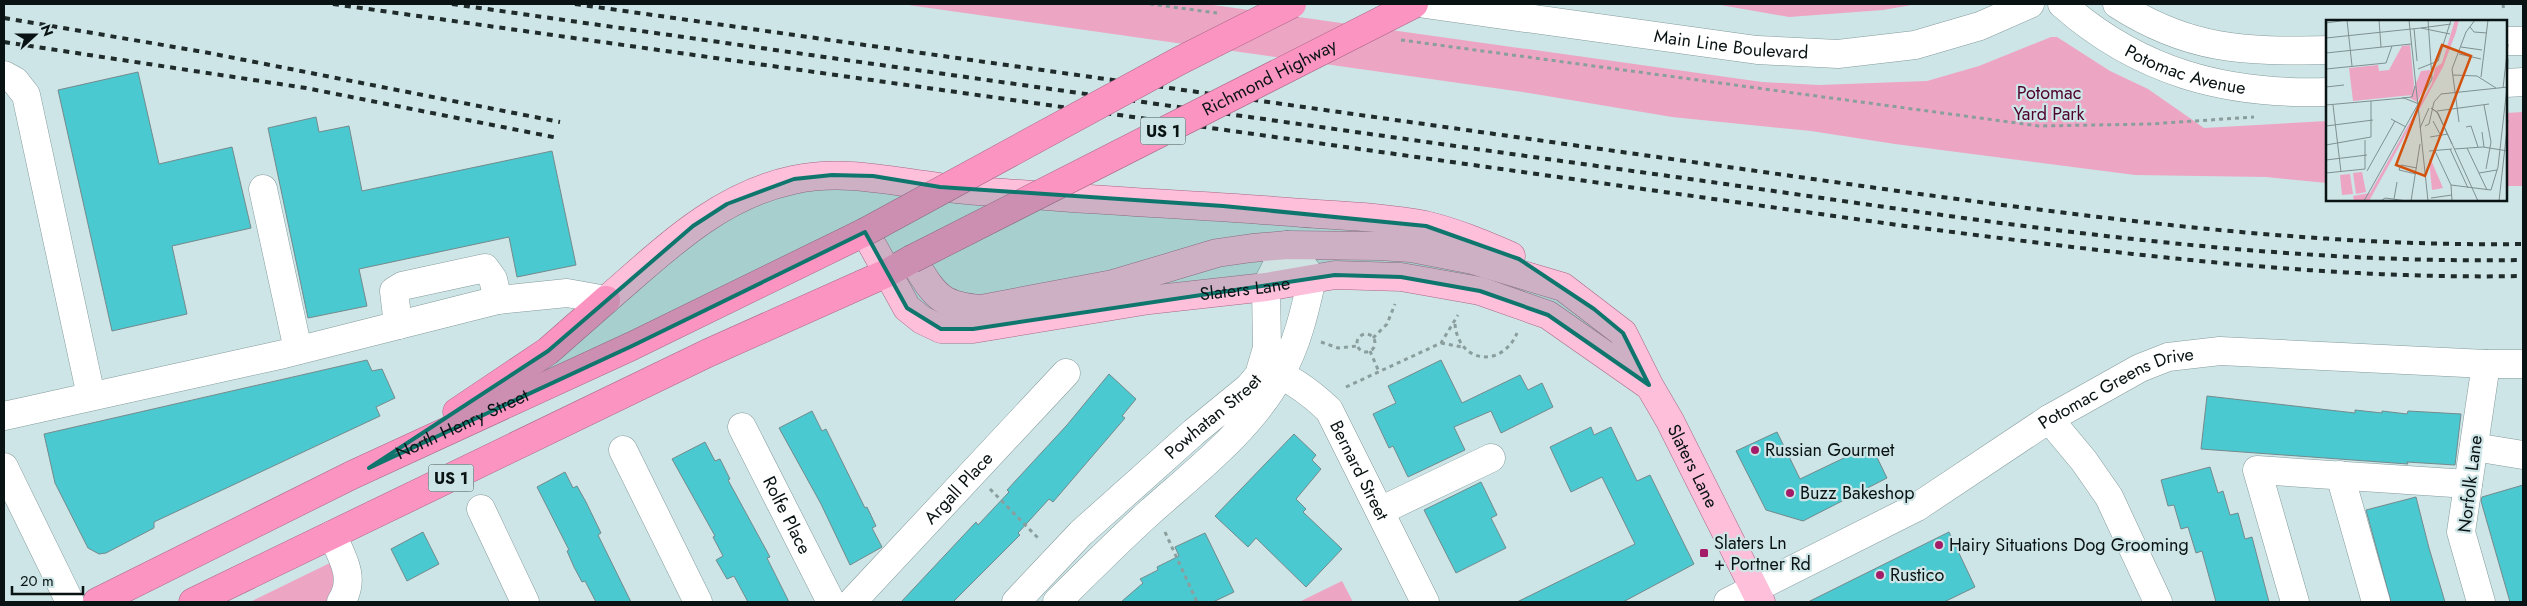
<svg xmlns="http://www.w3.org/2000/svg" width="2527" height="606" font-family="Jost,sans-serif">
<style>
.green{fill:#eda5c4}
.building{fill:#4ac9d1;stroke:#748a8c}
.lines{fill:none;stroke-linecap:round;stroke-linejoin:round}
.minor-casing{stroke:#859b9d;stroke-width:29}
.major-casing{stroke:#a76785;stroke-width:29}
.highway-casing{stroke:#a76785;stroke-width:29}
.path{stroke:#8b9e9e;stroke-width:3;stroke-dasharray:4 4;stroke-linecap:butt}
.minor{stroke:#fff;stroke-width:28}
.major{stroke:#fdbfda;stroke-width:28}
.highway{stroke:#fc94c2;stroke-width:28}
.rail{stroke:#202b2b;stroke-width:4;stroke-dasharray:6 6;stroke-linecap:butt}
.highway-bridge-casing{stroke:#a76785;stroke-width:29;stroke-linecap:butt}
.highway-bridge{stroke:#fc94c2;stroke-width:28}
.marked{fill:#0f766e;fill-opacity:0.2;stroke:#0f766e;stroke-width:4;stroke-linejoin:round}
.poi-dot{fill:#a31c68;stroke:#cde5e6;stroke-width:2}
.labels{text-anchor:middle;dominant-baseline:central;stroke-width:4.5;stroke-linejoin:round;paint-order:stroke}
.shield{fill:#cde5e6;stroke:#445252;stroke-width:1}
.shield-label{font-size:16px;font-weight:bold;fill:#0a1313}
.street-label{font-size:18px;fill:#0a1313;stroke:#cde5e6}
.park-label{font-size:18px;fill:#4e032e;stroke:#cde5e6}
.poi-label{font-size:18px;fill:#0a1313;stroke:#cde5e6;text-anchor:start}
.inset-road{fill:none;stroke:#7f9192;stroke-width:1}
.view{fill:#d2520d;fill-opacity:0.15;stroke:#d2520d;stroke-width:2.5}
.inset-edge{fill:none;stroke:#0a1313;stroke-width:2.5}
</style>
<rect width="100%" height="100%" fill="#cde5e6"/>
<path class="green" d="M901 4H1206L1762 82 1819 85 1927 81 1979 66 2051 37H2057L2110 71 2148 89 2204 128 2327 121V183L2266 177 2135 175 1895 144 1811 131 1672 117 1529 93Z
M1715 4H1917L1883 10 1789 17Z
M2523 112V186H2506V113Z
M334 561 339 574 332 602H250Z
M1342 581 1353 602H1299Z"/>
<path class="building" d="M138 72 159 164 232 147 251 228 172 246 187 314 112 331 58 90Z
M316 117 319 132 349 126 362 191 552 151 576 265 517 277 509 237 359 269 367 306 308 318 268 128Z
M367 360 372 371 382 369 395 398 376 407 380 416 154 522V528L106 553 99 554 88 548 55 483 44 434Z
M1441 360 1462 403 1520 375 1528 390 1542 383 1553 407 1501 433 1491 411 1454 427 1465 450 1408 477 1393 446 1389 448 1373 414 1396 403 1388 386Z
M1109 374 1136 399 1122 416 1125 418 1053 502 1049 499 1018 533 1020 535 953 602H901L976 522 978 525 1009 492 1007 490 1067 425Z
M2207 396 2355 413V410L2382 413V411L2407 414 2408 411 2461 414 2455 465 2407 462 2408 464 2201 449Z
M812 411 822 431 826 429 865 508 867 507 876 526 872 528 882 547 850 565 821 504 779 428Z
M1591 427 1594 435 1611 427 1637 481 1650 475 1694 564 1623 602H1517L1635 544 1602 477 1571 492 1550 447Z
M1777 432 1800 479 1871 445 1887 478 1803 521 1766 510 1736 451Z
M1294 434 1316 455 1312 460 1321 469 1296 499 1306 509 1303 512 1342 549 1306 587 1256 538 1248 547 1215 516Z
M705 442 715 461 720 459 730 479 728 480 770 557 767 558 789 602H748L734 576 727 579 716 560 723 556 713 537 715 536 672 459Z
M2210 467 2218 493 2223 491 2230 515 2238 513 2245 539 2252 537 2269 602H2216L2202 551 2196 553 2188 527 2181 529 2174 505 2168 506 2161 480Z
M565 472 573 488 577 486 586 502 601 533 598 535 631 602H596L585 581 582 582 574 567 567 551 569 550 537 487Z
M1481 482 1497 515 1491 518 1506 548 1456 573 1424 510Z
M2523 485V602H2510L2481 501 2482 497Z
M2416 497 2429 548 2445 602H2391L2366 510Z
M423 532 439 564 407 581 391 549Z
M1949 532 1975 587 1944 602H1808Z
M1205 533 1234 592 1213 602H1121L1143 583 1140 579 1158 570 1157 567 1179 556 1175 547Z"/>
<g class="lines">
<g class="minor-casing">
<g id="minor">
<path id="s1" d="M1425 4 1757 50 1838 54 1915 45 1980 26 2030 4"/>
<path id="s2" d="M2062 4C2139 72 2225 95 2327 92"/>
<path d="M2117 4C2188 50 2245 52 2327 50"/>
<path d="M2506 41H2523"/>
<path d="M4 75 15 81 26 95 91 396"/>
<path d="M2506 83 2523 82"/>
<path d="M263 189 298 350"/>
<path d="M398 325 394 291 402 286 485 268 493 279 498 300"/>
<path id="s3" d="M1264 367C1289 377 1309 391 1329 410L1425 602"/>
<path d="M4 416 284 354 498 300 567 293 606 300"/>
<path d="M2049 419 2084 461 2109 497 2158 602"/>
<path id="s4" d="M742 427 831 602"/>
<path d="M2474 447 2523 455"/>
<path d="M623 450 698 602"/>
<path d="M4 467 70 602"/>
<path d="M2340 475 2376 602"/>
<path d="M481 509 525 602"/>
<path d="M1380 511 1491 458"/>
<path d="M332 535C343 558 356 579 341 602"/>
<path id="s5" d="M852 602 1066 373"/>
<path id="s6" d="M1016 602 1081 533 1194 432 1249 387 1259 375 1267 348 1266 287 1287 245 1312 278C1305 311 1297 345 1280 375 1250 430 1196 471 1150 512 1118 541 1088 571 1057 602"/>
<path id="s7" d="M1728 602 1917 507 2049 419 2140 368 2168 357 2220 351 2486 364H2523"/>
<path d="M2295 602 2257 470 2468 484"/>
<path d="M2481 602 2461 532 2486 364"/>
</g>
</g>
<g class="major-casing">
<g id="major">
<path id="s8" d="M865 232 907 308 922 320 941 329H973L1149 300 1266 287 1335 275 1401 277 1480 291 1548 315 1648 385"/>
<path id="s9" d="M912 259C934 293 938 306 981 309L1113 284 1217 253 1252 248 1287 245 1378 246 1411 248 1473 260 1563 287 1623 333 1649 385 1670 421 1761 602"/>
<path d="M606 300C663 251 717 196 793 180 842 169 890 181 939 187 966 191 993 192 1020 194 1114 202 1208 205 1302 213 1343 216 1385 217 1425 225 1455 232 1483 244 1511 256"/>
</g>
</g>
<g class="highway-casing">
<g id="highway">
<path d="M457 412 548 351 606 300"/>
<path id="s10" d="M97 602 352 475 632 346 865 232"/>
<path d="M193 602 708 353 887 273 912 259"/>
</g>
</g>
<path class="path" d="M1150 4 1217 13
M2503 4 2504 12
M1401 40 2039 126 2150 124 2254 117
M1455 324C1458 363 1502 369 1517 333
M1357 343a9 9 0 1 1 18 0a9 9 0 1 1-18 0Z
M1373 338 1387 324 1395 304
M1321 342 1338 348 1357 346
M1441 343 1462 347
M1370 351 1379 372
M1346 387 1441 343 1458 315
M990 489 1040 540
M1165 532 1197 602"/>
<use href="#minor" class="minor"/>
<use href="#major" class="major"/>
<use href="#highway" class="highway"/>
<path class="rail" d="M333 4 1905 226C2110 252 2316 280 2523 276
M452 4C851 61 1249 117 1647 173 1937 213 2230 265 2523 260
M575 4 1912 193C2115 220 2318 247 2523 244
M4 18 204 52 560 122
M4 42 306 88 558 138"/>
<g class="highway-bridge-casing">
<g id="highway-bridge">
<path d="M865 232 1179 61 1292 4"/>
<path id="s11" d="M912 259 1414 4"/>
</g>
</g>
<use href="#highway-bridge" class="highway-bridge"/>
</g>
<path class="marked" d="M832 175 873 176 940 187 1223 206 1426 226 1519 259 1594 309 1623 333 1649 385 1548 315 1480 291 1401 277 1335 275 973 329H941L907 308 865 232 632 346 369 468 548 351 693 226 727 204 794 179Z"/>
<g class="poi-dot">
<circle cx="1755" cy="450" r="5"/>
<circle cx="1790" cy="493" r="5"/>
<circle cx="1939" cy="545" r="5"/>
<rect x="1699" y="548" width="10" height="10" rx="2.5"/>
<circle cx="1880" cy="575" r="5"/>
</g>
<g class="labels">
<g class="shield">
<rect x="1140.5" y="117.5" width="45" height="27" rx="4"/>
<rect x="428.5" y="464.5" width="45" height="27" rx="4"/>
</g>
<g class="shield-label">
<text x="1163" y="131">US 1</text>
<text x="451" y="478">US 1</text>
</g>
<g class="street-label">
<text stroke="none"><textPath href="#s1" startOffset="309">Main Line Boulevard</textPath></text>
<text stroke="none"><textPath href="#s2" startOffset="142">Potomac Avenue</textPath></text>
<text stroke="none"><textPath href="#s11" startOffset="401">Richmond Highway</textPath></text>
<text stroke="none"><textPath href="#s8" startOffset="434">Slaters Lane</textPath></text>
<text stroke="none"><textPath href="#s7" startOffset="445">Potomac Greens Drive</textPath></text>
<text stroke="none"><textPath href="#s6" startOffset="271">Powhatan Street</textPath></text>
<text stroke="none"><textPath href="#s10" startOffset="406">North Henry Street</textPath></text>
<text stroke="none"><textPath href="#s9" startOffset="911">Slaters Lane</textPath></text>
<text stroke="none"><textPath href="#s3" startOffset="146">Bernard Street</textPath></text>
<text transform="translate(2470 484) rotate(-83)">Norfolk Lane</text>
<text stroke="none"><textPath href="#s5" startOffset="156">Argall Place</textPath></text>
<text stroke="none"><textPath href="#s4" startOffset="99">Rolfe Place</textPath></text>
</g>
<g class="park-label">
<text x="2049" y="93">Potomac<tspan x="2049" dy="21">Yard Park</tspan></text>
</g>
<g class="poi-label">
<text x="1765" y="450">Russian Gourmet</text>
<text x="1800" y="493">Buzz Bakeshop</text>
<text x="1714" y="543">Slaters Ln<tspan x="1714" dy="21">+ Portner Rd</tspan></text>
<text x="1949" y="545">Hairy Situations Dog Grooming</text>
<text x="1890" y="575">Rustico</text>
</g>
</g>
<g transform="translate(2326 20)">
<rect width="181" height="181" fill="#cde5e6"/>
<path d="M129 0H133L130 12 117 47 43 181H28L27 176 44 173 106 63 109 48 116 43ZM84 25 88 65 86 75 27 81 23 48 52 45 53 51 63 50 76 26ZM104 50 103 60 91 82 84 78 95 51ZM103 139 105 140 117 168 106 170ZM36 152 40 172 30 174 27 153ZM24 154 27 174 16 175 14 155Z" fill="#eda5c4"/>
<path class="inset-road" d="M21 0 26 46M53 0 55 27M83 0 102 181M0 3 21 0M144 7 148 12 161 13M88 8 91 41M95 8 125 4M0 18 95 8 124 14M135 27 156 30M0 33 85 24M133 34 155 39M0 49 60 43 66 26M92 49 112 41 125 0M127 55 151 56 170 68M155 57 162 0M0 67 18 65M181 67 182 39M177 68 182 24M76 78 86 77 89 66M0 85 78 78 93 84M7 85 15 152M158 85 165 122 160 149M111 91 163 84M65 99 80 107M107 101 115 116M133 102 126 49 140 12 149 0M0 106 47 100M99 106 103 104 108 82 115 74 182 67M140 107 145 106 152 127M94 108 103 88M156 112 158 127M104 117 122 114M126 124 111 92 105 88 112 93 152 181M0 125 45 117V81M141 128 161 170M124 129 142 168M128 129 157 127 182 131M103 131 126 129M109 131 125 165 126 181M0 140 41 135M41 151 69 101M0 153 39 149V120M153 153 171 150M90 154 73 150 75 145 91 148M125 165 165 170 172 147 181 67M105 178 126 175M68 179 71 162M38 181 106 59 102 0M55 181 59 178 81 181M85 181 94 124M173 181 182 100"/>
<path class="view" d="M116 25 145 36 99 156 70 145Z"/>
<rect width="181" height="181" class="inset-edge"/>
</g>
<rect width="2527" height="606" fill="none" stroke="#0a1313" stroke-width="10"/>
<g transform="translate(35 35) rotate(69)" stroke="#cde5e6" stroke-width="4" paint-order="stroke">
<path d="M0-4L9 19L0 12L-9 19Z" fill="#0a1313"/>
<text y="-8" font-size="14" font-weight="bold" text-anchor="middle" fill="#0a1313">N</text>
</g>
<path d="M12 586v8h71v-8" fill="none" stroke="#0a1313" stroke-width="2.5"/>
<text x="20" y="586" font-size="15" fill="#0a1313" stroke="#cde5e6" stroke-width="4" paint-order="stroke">20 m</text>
</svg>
